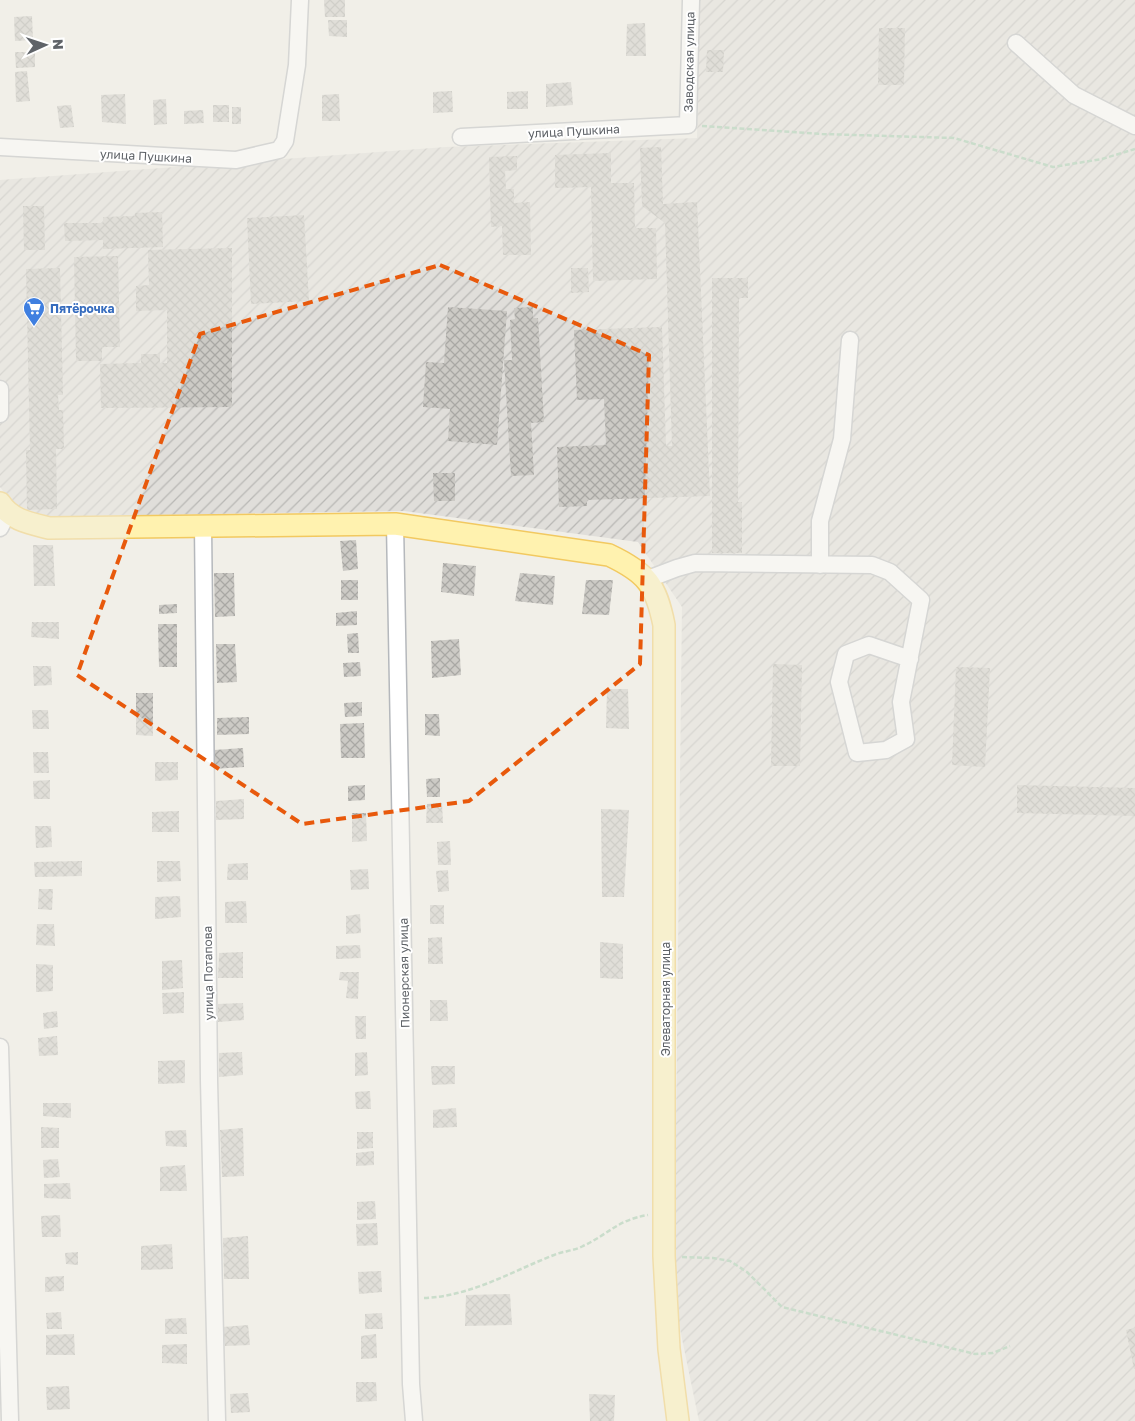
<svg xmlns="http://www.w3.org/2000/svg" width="1135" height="1421" font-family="'Golos Text',sans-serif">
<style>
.industrial{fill:url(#industrial-furrows)}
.building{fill:url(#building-cross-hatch)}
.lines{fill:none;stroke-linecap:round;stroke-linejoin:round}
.minor-casing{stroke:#b5b8bc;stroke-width:19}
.major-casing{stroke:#f2c960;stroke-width:24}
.path{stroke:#9cc7a9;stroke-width:2.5;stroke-dasharray:5 2.5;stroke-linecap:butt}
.minor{stroke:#fff;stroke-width:16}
.major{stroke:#fff2af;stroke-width:21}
.marked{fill:none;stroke:#e8590c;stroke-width:4;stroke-dasharray:10 6;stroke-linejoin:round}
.labels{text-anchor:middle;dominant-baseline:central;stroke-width:4;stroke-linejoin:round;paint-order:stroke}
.street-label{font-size:12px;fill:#5f6368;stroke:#fff}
.shop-label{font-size:12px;font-weight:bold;fill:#366cbe;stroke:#fff;text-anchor:start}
</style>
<defs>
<pattern id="industrial-furrows" width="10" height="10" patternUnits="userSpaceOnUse" patternTransform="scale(1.25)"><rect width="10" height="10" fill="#e0deda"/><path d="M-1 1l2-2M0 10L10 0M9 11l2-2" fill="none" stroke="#b9b8b5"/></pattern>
<pattern id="building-cross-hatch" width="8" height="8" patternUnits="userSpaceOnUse" patternTransform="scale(1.25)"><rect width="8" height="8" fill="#cccac5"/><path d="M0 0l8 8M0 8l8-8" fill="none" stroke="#a9a8a4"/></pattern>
</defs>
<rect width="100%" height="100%" fill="#f1efe8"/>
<path class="industrial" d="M699 0H1135V1421H699L674 1300 682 607 638 542 404 511 24 517 0 487V180L446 147 697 138Z"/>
<path class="building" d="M324 0H345V17H325Z
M32 16 33 40 15 41 14 17Z
M328 20H347V37L329 36Z
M645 23 646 56H626L627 24Z
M879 28H905L904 85H878Z
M707 50H724L723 72H706Z
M15 52H35V67L16 68Z
M27 71 30 101 16 102 15 72Z
M571 82 573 105 546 107V84Z
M452 91 453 112 433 113V92Z
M528 91V109H507V92Z
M125 94 126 124 102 122 101 95Z
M339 94 340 121H322V95Z
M166 99 167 124 154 125 153 100Z
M71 105 74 127 60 128 57 106Z
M213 105H229V122H213Z
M232 107H241V124H232Z
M203 110 204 123 184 124V111Z
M661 147 663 204 697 202 710 496 587 500V506L559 507 557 447 606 445 604 399 577 400 574 330 662 327 666 446H672L665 223 642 206 640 148Z
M611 153V183H634L635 228H656L657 279 593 281 591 187 555 188V155Z
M517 156V170L505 171 506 189H514V203L530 202 531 255H503L502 226 491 227 489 157Z
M23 206H44L45 250H24Z
M162 212 163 247 103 249V240L65 241 64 223H103V217L135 216V213Z
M304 215 309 301 251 304 247 218Z
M232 248V407L101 408 100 364 141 363V354H160V363H167V310L136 311V286L149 285 148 250Z
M118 256 120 347H102V361H76L74 257Z
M60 268 63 395H58L59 410H63L64 449H56L57 509 27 510 26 450H30L26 269Z
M571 268H588L589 292 571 293Z
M712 278H748V298H739L738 502H742V553H712Z
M448 307 507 311 497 445 448 441 450 409 423 407 426 362 444 363Z
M533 307V318H538L544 422 531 423 534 475 511 476 504 360H512L510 320 515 319 514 308Z
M433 473H455V501H434Z
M356 540 358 569 343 571 340 541Z
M33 545H53L55 586H34Z
M443 563 476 566 474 596 441 592Z
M214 573H234L235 616 215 617Z
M520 573 555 576 553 605 515 601Z
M341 580H358V600H341Z
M586 580H613L609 615 582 614Z
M177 604V613L159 614V605Z
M357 611V625L336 626V613Z
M32 622H59V639L31 637Z
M158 624H177V667H159Z
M358 633 359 653H348L347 634Z
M459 639 461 675 432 678 431 641Z
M216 644H235L237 682 217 683Z
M360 662 361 676 344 677 343 663Z
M773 664 802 665 800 766H771Z
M33 666H51L52 685 34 686Z
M956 667 990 668 985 767 952 765Z
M607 689H628L629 729 606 728Z
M136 693H153V736L136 735Z
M362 702V716L345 717 344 703Z
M32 710H48L49 729H33Z
M425 714H439L440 736 425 735Z
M249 717V734L217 735V718Z
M364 723 365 758H341L340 724Z
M243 748 244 767 213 769 214 750Z
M33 752H48L49 773H34Z
M155 762H178V780L155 781Z
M440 778V797H427L426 779Z
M50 780V799H34L33 781Z
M365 785V800L348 801V786Z
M1017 785 1135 788V816L1017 813Z
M244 799V819L216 820V801Z
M442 803 443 823H426L427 804Z
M601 809 629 810 624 897H602Z
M179 811V832H152V812Z
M352 813H366L367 841 352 842Z
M35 826H51L52 847 36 848Z
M450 841 451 865H438L437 842Z
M82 861V876L35 877 34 862Z
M157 861H180L181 881 157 882Z
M248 863V880H227L228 864Z
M368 869 369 889 351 890 350 870Z
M448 870 449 891 438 892 436 871Z
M39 889H53L52 910 38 909Z
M180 896 181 917 155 919V897Z
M246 901 247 923H225V902Z
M430 905H444V924H430Z
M360 914 361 933 346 934V916Z
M37 924H54L55 946 36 945Z
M442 937 443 964H428V938Z
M600 942 623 944V979L600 978Z
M360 945 361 958 336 959V946Z
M243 952V978H218L219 953Z
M182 960 183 988 162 990V961Z
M36 964 53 965V991L36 992Z
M340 972H359L358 999 346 998 348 981 339 980Z
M184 992V1013L163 1014 162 993Z
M430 1000H447L448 1021H430Z
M243 1003 244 1020 218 1022V1004Z
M57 1011 58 1027 44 1029 43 1013Z
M355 1016H366V1039H356Z
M57 1036 58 1055 39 1056 38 1038Z
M242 1052 243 1075 219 1077V1053Z
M367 1052 368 1075 355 1076V1053Z
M185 1060V1083L158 1084V1061Z
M431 1066H455V1084L432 1085Z
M370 1091 371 1109H356L355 1092Z
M43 1103H71V1118L43 1116Z
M456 1108 457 1127 433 1128V1110Z
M41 1127 59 1128V1148H41Z
M243 1128 244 1176 222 1177 220 1130Z
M186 1130 187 1147 166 1146 165 1131Z
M357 1132H373V1148L357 1149Z
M374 1151V1165L356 1166V1153Z
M58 1159 60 1177 44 1178 43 1160Z
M185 1165 187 1191H160V1167Z
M70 1183 71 1199 44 1198V1184Z
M375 1201 376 1219 357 1220V1202Z
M60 1215 61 1237H42L41 1216Z
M377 1223 378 1245 357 1246 356 1224Z
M248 1236 249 1279H224L223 1238Z
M172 1244 173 1269 141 1270V1246Z
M78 1252V1265L66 1264 65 1253Z
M381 1271 382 1292 359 1294 358 1272Z
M64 1276V1291L45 1292V1277Z
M510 1294 512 1325 465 1326 466 1295Z
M61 1312 62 1329H47L46 1313Z
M382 1313 383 1329H365V1314Z
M186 1318 187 1334H165V1319Z
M248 1325 250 1345 225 1346 223 1327Z
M1135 1328V1369H1134L1126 1330Z
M74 1334 75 1355H46V1335Z
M376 1334 377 1358 361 1359V1336Z
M187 1344V1364L162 1363V1345Z
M356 1382H376L377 1401 356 1402Z
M69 1386 70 1409 47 1410 46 1387Z
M248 1393 250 1412 231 1413 230 1394Z
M589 1394 615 1395 614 1421H590Z"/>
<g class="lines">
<g class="minor-casing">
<path id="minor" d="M1016 43 1074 95 1135 126
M461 137 688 125 691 0
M0 147 236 160 279 150 285 141 297 65 300 0
M0 389V414
M395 524 411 1384 414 1421
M203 525 209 1080 217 1421
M0 528 7 514
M820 565V521L842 439 850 340
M648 579 677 568 695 563 872 565 890 572 921 600 901 702 906 739 886 750 857 753 839 682 846 654 869 645 910 659
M0 1047 10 1421"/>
</g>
<g class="major-casing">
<path id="major" d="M0 503C11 520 29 523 49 528L395 524 609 555C647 573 656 585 664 625V1256L669 1349 678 1421"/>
</g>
<path class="path" d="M702 126 822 134 954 138 1053 167 1102 159 1135 149
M682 1257 713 1258 730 1261 747 1272 782 1307 975 1354 993 1353 1010 1346
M424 1298C472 1296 510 1272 554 1255 563 1251 574 1251 583 1246 609 1234 617 1220 648 1215"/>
<use href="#minor" class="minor"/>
<use href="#major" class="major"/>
</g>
<path d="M0 0H1135V1421H0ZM440 265 649 355 640 664 469 801 302 824 77 675 200 334Z" fill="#f1efe8" fill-opacity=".55" fill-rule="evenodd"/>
<path class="marked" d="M440 265 649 355 640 664 469 801 302 824 77 675 200 334Z"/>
<defs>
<g id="supermarket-pin" transform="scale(1.125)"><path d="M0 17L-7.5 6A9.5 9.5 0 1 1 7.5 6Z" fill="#3f7fe0" stroke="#fff"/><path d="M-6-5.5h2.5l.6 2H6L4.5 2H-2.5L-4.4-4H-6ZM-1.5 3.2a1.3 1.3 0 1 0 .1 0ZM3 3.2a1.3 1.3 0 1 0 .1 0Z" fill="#fff"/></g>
</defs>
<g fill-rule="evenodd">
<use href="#supermarket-pin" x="34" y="308"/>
</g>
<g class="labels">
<g class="street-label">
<text transform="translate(689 62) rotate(-89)">Заводская улица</text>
<text transform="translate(574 131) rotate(-3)">улица Пушкина</text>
<text transform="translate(146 156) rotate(3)">улица Пушкина</text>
<text transform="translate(208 973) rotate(-91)">улица Потапова</text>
<text transform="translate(404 973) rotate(-91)">Пионерская улица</text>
<text transform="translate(665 999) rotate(-90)">Элеваторная улица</text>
</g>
<g class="shop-label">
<text x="50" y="308">Пятёрочка</text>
</g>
</g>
<g transform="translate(45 45) rotate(87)" stroke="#ffffff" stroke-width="4" paint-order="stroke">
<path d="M0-4L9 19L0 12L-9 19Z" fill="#5f6368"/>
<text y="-8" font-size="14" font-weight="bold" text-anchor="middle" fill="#5f6368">N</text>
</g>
</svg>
